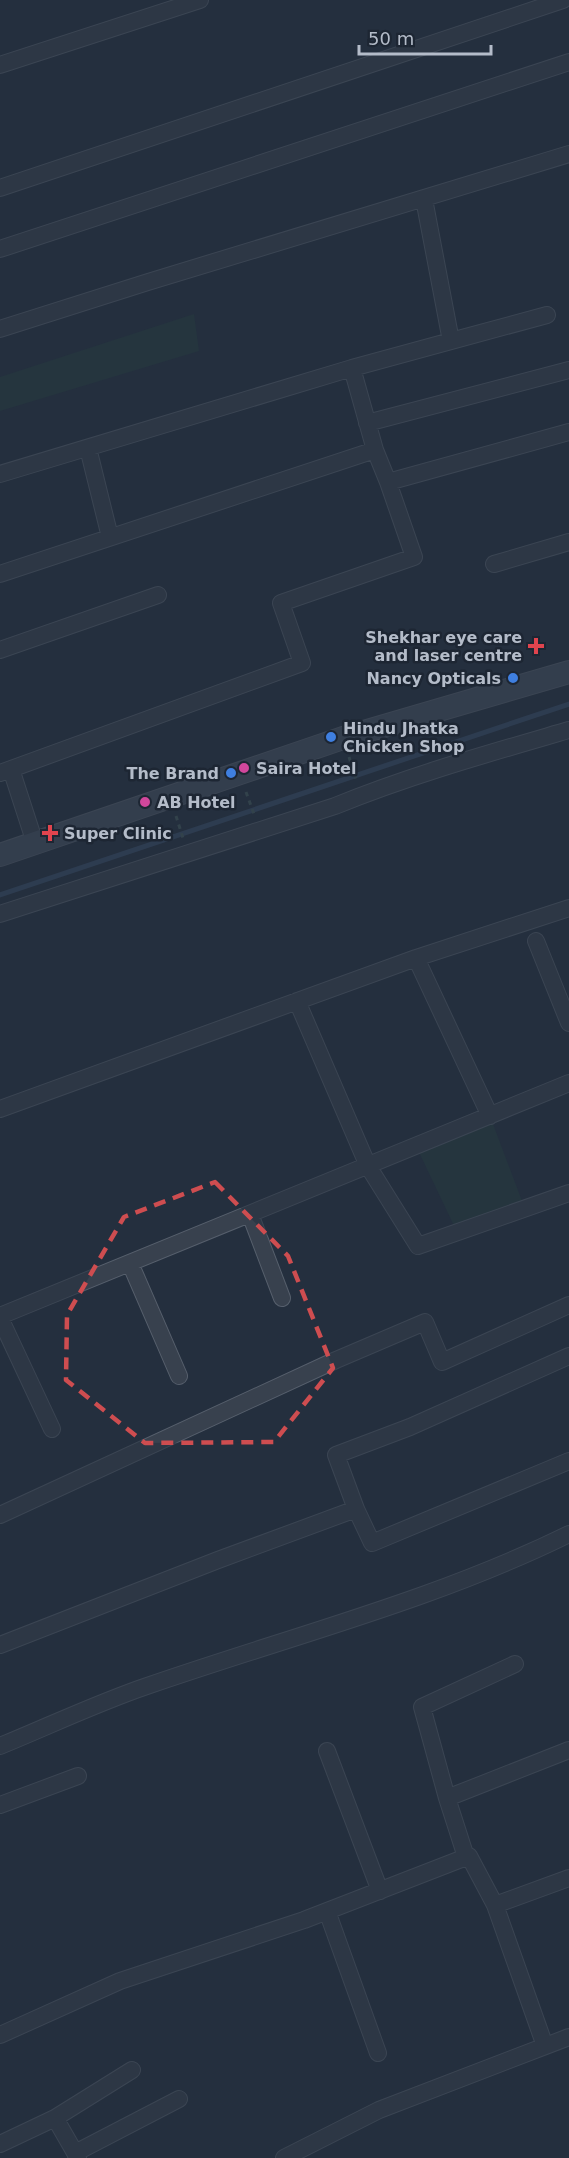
<svg xmlns="http://www.w3.org/2000/svg" width="569" height="2158" font-family="'DejaVu Sans',sans-serif">
<style>
.green{fill:#263c3f}
.lines{fill:none;stroke-linecap:round;stroke-linejoin:round}
.stream{stroke:#394c67;stroke-width:5}
.street-casing{stroke:#565f6c;stroke-width:18}
.secondary-casing{stroke:#565f6c;stroke-width:24}
.path{stroke:#44595c;stroke-width:3;stroke-dasharray:4.5 4.5;stroke-linecap:butt}
.street{stroke:#38414e;stroke-width:16}
.secondary{stroke:#465061;stroke-width:22}
.marked{fill:none;stroke:#ce4d50;stroke-width:4.5;stroke-dasharray:12 8;stroke-linejoin:round}
.health-dot{fill:#e0444e;stroke:#1d2633;stroke-width:2}
.shop-dot{fill:#3f7fe0;stroke:#1d2633;stroke-width:2}
.hotel-dot{fill:#d1479c;stroke:#1d2633;stroke-width:2}
.labels{text-anchor:middle;dominant-baseline:central;stroke-width:5;stroke-linejoin:round;paint-order:stroke}
.poi-label{font-size:16px;font-weight:bold;fill:#b4bcc9;stroke:#1d2633;text-anchor:start}
</style>
<rect width="100%" height="100%" fill="#242f3e"/>
<path class="green" d="M194 314 199 351 0 411V377Z
M490 1116 525 1209 457 1232 416 1146Z"/>
<g class="lines">
<path class="stream" d="M0 895 569 704"/>
<g class="street-casing">
<path id="street" d="M0 65 200 0
M0 188 563 0
M424 199 451 341 352 368 375 450 388 482 569 432
M0 249 569 62
M0 329 148 282 569 154
M451 341 547 315
M367 423 569 370
M88 448 110 537
M0 474 352 368
M494 564 569 542
M0 574 375 450
M0 650 158 595
M11 769 35 843
M0 773 302 663 281 603 414 557 388 482
M0 914 335 806C411 775 490 753 569 730
M536 941 569 1023
M416 958 490 1116
M297 1001 368 1166 418 1246 569 1193
M0 1109 416 958 569 908
M250 1214 282 1298
M130 1263 179 1376
M0 1316 569 1083
M0 1318 52 1429
M356 1509 336 1455 410 1427 569 1356
M0 1515 336 1360 425 1322 442 1362 569 1305
M0 1645 218 1560 356 1509 372 1543 569 1461
M0 1746C49 1726 97 1703 147 1686 288 1637 435 1600 569 1534
M327 1751 380 1891
M447 1798 422 1707 515 1664
M0 1805 78 1776
M466 1857 447 1798 569 1750
M495 1905 545 2046
M327 1911 378 2053
M0 2035 120 1981 304 1920 469 1856 495 1905 569 1878
M0 2144 55 2118
M75 2153 179 2099
M78 2158 55 2118 132 2070
M284 2158 379 2110 569 2037"/>
</g>
<g class="secondary-casing">
<path id="secondary" d="M0 855 343 738 569 672"/>
</g>
<path class="path" d="M349 757 356 779
M246 792 254 814
M176 816 183 838"/>
<use href="#street" class="street"/>
<use href="#secondary" class="secondary"/>
</g>
<path d="M0 0H569V2158H0ZM215 1182 288 1256 333 1368 274 1442 145 1443 66 1380 67 1315 124 1217Z" fill="#242f3e" fill-opacity=".55" fill-rule="evenodd"/>
<path class="marked" d="M215 1182 288 1256 333 1368 274 1442 145 1443 66 1380 67 1315 124 1217Z"/>
<g class="health-dot">
<path d="M533 637h6v6h6v6h-6v6h-6v-6h-6v-6h6z"/>
<path d="M47 824h6v6h6v6h-6v6h-6v-6h-6v-6h6z"/>
</g>
<g class="shop-dot">
<circle cx="513" cy="678" r="6"/>
<circle cx="331" cy="737" r="6"/>
<circle cx="231" cy="773" r="6"/>
</g>
<g class="hotel-dot">
<circle cx="244" cy="768" r="6"/>
<circle cx="145" cy="802" r="6"/>
</g>
<g class="labels">
<g class="poi-label">
<text x="522" y="637" text-anchor="end">Shekhar eye care<tspan x="522" dy="18">and laser centre</tspan></text>
<text x="501" y="678" text-anchor="end">Nancy Opticals</text>
<text x="343" y="728">Hindu Jhatka<tspan x="343" dy="18">Chicken Shop</tspan></text>
<text x="256" y="768">Saira Hotel</text>
<text x="219" y="773" text-anchor="end">The Brand</text>
<text x="157" y="802">AB Hotel</text>
<text x="64" y="833">Super Clinic</text>
</g>
</g>
<path d="M359 45v9h132v-9" fill="none" stroke="#b4bcc9" stroke-width="3"/>
<text x="368" y="45" font-size="18" fill="#b4bcc9" stroke="#1d2633" stroke-width="4.5" paint-order="stroke">50 m</text>
</svg>
